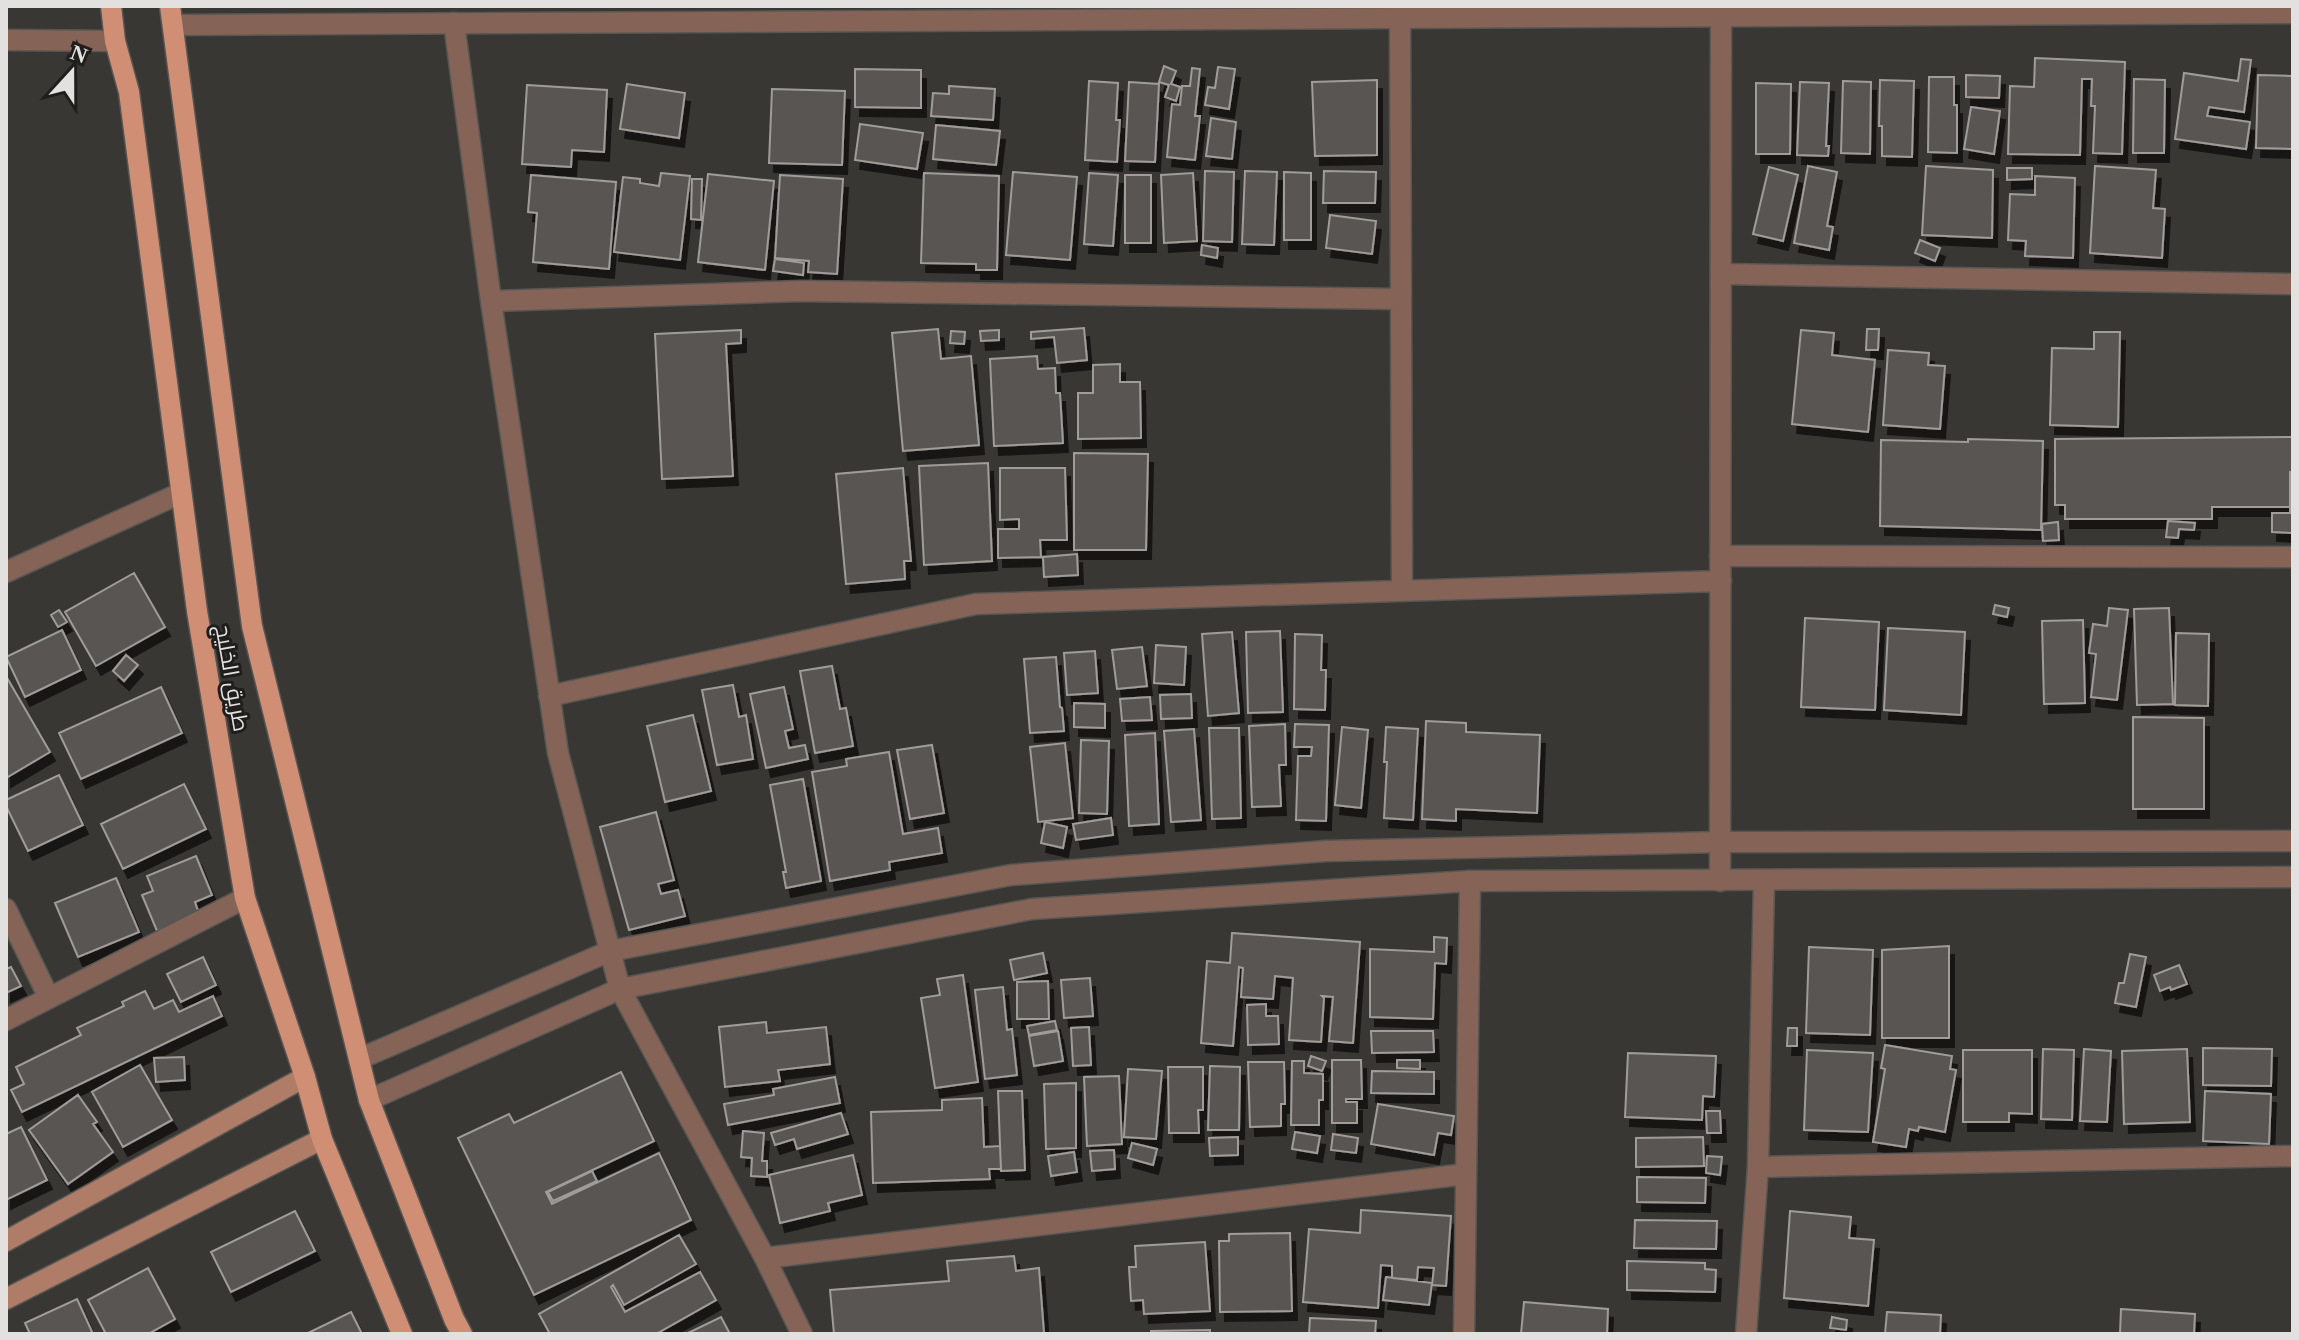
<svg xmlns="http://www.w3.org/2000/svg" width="2299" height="1340" font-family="'Times New Roman',Cairo,serif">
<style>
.building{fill:#585552;stroke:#9f9c99;stroke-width:2;filter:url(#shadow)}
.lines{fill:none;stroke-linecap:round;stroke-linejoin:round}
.minor-casing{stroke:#575653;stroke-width:23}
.tertiary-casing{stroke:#575653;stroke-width:23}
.secondary-casing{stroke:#575653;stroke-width:23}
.primary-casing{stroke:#575653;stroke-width:23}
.minor{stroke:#856457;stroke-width:20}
.tertiary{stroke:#856457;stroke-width:20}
.secondary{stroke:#af7c68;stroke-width:20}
.primary{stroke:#d08e75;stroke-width:20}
.labels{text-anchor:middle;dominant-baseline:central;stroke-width:6;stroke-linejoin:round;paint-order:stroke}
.street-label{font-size:22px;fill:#e2e1df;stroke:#201e1d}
</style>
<defs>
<filter id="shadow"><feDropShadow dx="5" dy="9" stdDeviation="0" flood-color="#0009"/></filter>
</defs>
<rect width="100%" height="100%" fill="#393734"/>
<path class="building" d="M2035 58 2125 62 2122 154 2093 153 2095 106H2091L2092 79H2082L2080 155 2008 154 2010 86 2034 87Z
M2241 59 2251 60 2244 112 2209 107 2207 116 2250 122 2246 149 2175 139 2184 73 2238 81Z
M1164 66 1176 71 1171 84 1180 87 1176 101 1165 97 1169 85 1159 82Z
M1218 67 1235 69 1229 109 1205 105 1208 87 1215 88Z
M1192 68 1200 69 1195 116H1200L1195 160 1167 157 1172 104 1180 105 1182 86H1190Z
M855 69 921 70V108L855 107Z
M1966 75 2000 76 1999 98 1966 97Z
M2258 75 2293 76V149L2256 148Z
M1929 77H1954V105H1957V153L1928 152Z
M2134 79 2165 80 2164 153H2133Z
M1377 80V155L1315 156 1312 82Z
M1880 80 1914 81 1912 157 1882 156V126H1879Z
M1089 81 1118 83 1116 120H1120L1117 162 1085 160Z
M1843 81 1871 82 1870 154 1841 153Z
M1129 82 1159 84 1155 162 1125 161Z
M1800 82 1829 83 1826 146H1829L1828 156 1797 155Z
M1756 83 1791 84 1790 154H1756Z
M627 84 685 93 679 138 620 129Z
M527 85 607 90 604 152 572 150 571 167 522 164Z
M949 86 995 89 993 120 931 116 933 93 949 94Z
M772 89 845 91 842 165 769 163Z
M1971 107 2000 111 1994 154 1964 149Z
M1211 118 1236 122 1232 159 1206 156Z
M860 124 923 133 917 169 855 160Z
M936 125 1000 131 996 165 933 159Z
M1808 166 1837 172 1827 226 1833 227 1829 250 1794 243Z
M1926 166 1993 170 1992 238 1922 235Z
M2095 166 2156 170 2153 208 2165 209 2162 258 2090 253Z
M1769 167 1798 175 1783 241 1753 234Z
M2007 168H2032V179L2007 180Z
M1205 171 1234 172 1232 242 1203 241Z
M1245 171 1277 172 1274 245 1242 244Z
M1324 171 1376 172 1375 203H1323Z
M1013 172 1077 177 1070 260 1006 255Z
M1284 172 1311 173V240H1284Z
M661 173 690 176 680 260 614 252 623 177 640 179V183L659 186Z
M924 173 999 176 997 270H976V264L921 263Z
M1089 173 1118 175 1113 246 1084 244Z
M1193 173 1197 241 1164 243 1161 175Z
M708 174 774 181 765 270 698 262Z
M531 175 616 182 609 269 533 262 537 213 528 212Z
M780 175 843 179 837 274 808 272 809 261 775 258Z
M1125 175H1151V243H1125Z
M2035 176 2075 178 2073 258 2025 256 2026 241 2008 240 2010 194 2035 195Z
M692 179H702L701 220 691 219Z
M1330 215 1376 221 1372 254 1326 248Z
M1920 240 1940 248 1935 261 1915 253Z
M1202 245 1218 248 1217 258 1201 255Z
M775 259 804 263 803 275 773 271Z
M1084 328 1087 360 1057 363 1054 337 1031 339V332Z
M938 329 941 359 971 356 979 445 903 451 892 333Z
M1867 329H1879L1878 350H1866Z
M741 330V343L726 344 733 476 662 479 655 334Z
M999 330V340L981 341 980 331Z
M1801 330 1834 333 1832 355 1875 360 1868 432 1792 424Z
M951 331 965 332 964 344 950 343Z
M2094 332H2120L2118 427 2050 425 2052 348 2094 349Z
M1888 350 1929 353 1928 365 1945 366 1940 429 1883 425Z
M1037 356 1038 369 1055 368 1056 393H1060L1063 443 994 446 990 359Z
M1120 364V382H1140L1141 438 1078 439V393H1093V365Z
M2293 437V472H2290V507H2212V519H2065V505H2055V439Z
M1968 439 2043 441 2041 530 1880 526 1881 440 1968 442Z
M1074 453 1148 454 1146 550H1074Z
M988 463 992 561 924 565 919 466Z
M903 468 911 561H904L905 579 846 584 836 474Z
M1000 468H1065L1067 540H1040L1041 557 998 558V529H1019V519L1000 520Z
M2290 492H2293V533L2272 532V513H2290Z
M2168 521 2195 523 2194 530 2179 529 2178 538 2166 537Z
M2058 522 2059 540 2043 541 2042 524Z
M1077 554 1078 575 1044 577 1043 557Z
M134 573 165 627 96 666 65 612Z
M1995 605 2009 608 2007 617 1993 614Z
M2109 608 2128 610 2117 700 2091 697 2096 654 2089 653 2093 624 2107 626Z
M2169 608 2173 704 2137 705 2134 609Z
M59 610 67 622 58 627 51 615Z
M1805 618 1879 622 1875 710 1801 707Z
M2083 620 2085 703 2044 704 2042 621Z
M1888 628 1965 632 1961 715 1884 710Z
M62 630 81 670 25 697 6 657Z
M1280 631 1283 712 1248 713 1246 632Z
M1232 632 1239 713 1208 716 1202 634Z
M2176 633 2209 634 2208 706 2175 705Z
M1295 634 1322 635 1321 670H1326L1325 710 1294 709Z
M1156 645 1186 647 1184 685 1154 683Z
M1142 647 1147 686 1117 689 1112 650Z
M1095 651 1098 693 1067 695 1064 653Z
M126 655 138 665 124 681 113 671Z
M1056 657 1060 707 1062 708 1064 731 1030 733 1024 659Z
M832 666 840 709 846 708 853 746 815 753 800 671Z
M6 676 50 752 6 778Z
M733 685 739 717 746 715 753 759 717 765 702 690Z
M161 687 182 733 81 779 59 733Z
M784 687 793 729 785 731 789 748 805 745 808 759 766 768 750 694Z
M1191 694 1192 718 1161 719 1160 695Z
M1150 697 1152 720 1122 721 1120 699Z
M1074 703 1105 704V728L1074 727Z
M693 715 711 791 665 802 647 726Z
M2133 717 2204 718V809H2133Z
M1426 721 1466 723V732L1540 735 1537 813 1456 809V821L1422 819Z
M1285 724 1286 765H1279L1281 806 1252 807 1249 726Z
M1295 724 1329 725 1326 821 1296 820 1298 756H1311L1312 747H1294Z
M1342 727 1368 730 1361 808 1335 805Z
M1386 727 1418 729 1413 820 1384 818 1387 762H1384Z
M1209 728H1239L1241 818 1212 819Z
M1194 729 1201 820 1171 822 1164 731Z
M1155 733 1159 824 1129 826 1125 735Z
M1081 740 1109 741 1107 814 1079 813Z
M1065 743 1073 818 1038 822 1030 747Z
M932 745 944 813 910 819 897 750Z
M889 752 903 834 938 828 942 853 889 862 890 870 830 881 812 772 847 766 846 759Z
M59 775 83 825 28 851 6 806V800Z
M803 779 821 881 786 888 783 872H786L770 785Z
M184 784 206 829 123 869 101 824Z
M656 812 674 880 658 884 661 894 678 890 685 916 629 930 600 827Z
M1111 818 1113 835 1076 840 1073 824Z
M1045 822 1067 827 1063 848 1041 843Z
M196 856 212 895 195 902 199 914 157 931 142 895 153 891 147 876Z
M116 878 139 932 78 957 55 903Z
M1232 933 1360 942 1353 1043 1329 1041 1333 997 1322 996 1324 998 1321 1042 1289 1040 1293 978 1275 976 1273 999 1241 997 1243 968 1239 967 1233 1046 1201 1043 1207 961 1230 963Z
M1434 937 1447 938 1446 964 1435 963 1433 1019 1370 1017V949L1434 952Z
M1949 946V1038H1882V950Z
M1809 947 1873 950 1870 1035 1806 1033Z
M1043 953 1047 973 1014 980 1010 960Z
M2130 954 2146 957 2136 1007 2115 1003 2119 983H2124Z
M203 957 216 985 181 1002 167 974Z
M2179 965 2187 984 2171 990 2170 987 2160 991 2154 975Z
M11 967 21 986 6 993V969Z
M963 975 978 1082 935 1088 921 998 940 995 937 979Z
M1090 978 1093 1016 1064 1018 1061 980Z
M1048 981 1049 1019H1017V982Z
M1003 987 1007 1030 1012 1029 1017 1075 985 1079 975 990Z
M145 991 154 1009 173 1000 179 1012 213 996 222 1016 22 1112 11 1090 24 1084 16 1067 81 1035 77 1028 124 1006 122 1002Z
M1266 1004V1016H1278L1279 1044 1248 1045 1247 1005Z
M1055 1021 1057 1030 1029 1035 1027 1026Z
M766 1022 767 1033 826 1027 830 1064 778 1070 780 1081 725 1087 719 1027Z
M1089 1027 1091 1065 1073 1066 1071 1028Z
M1788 1028H1797V1046H1787Z
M1058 1031 1063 1061 1034 1066 1029 1036Z
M1371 1031H1433L1434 1052 1372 1053Z
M1885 1045 1952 1056 1950 1069 1956 1070 1945 1132 1919 1127 1918 1131 1909 1129 1906 1147 1873 1142 1885 1069 1881 1068Z
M2203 1048 2272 1049 2271 1086 2203 1085Z
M2043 1049 2074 1050 2072 1120 2041 1119Z
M2084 1049 2111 1051 2107 1122 2080 1121Z
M2187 1049 2190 1122 2124 1124 2122 1051Z
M1807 1050 1873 1053 1868 1132 1804 1130Z
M1963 1050H2032V1114L2009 1113V1122H1963Z
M1628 1053 1716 1056 1714 1097 1703 1096 1702 1120 1625 1117Z
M1311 1056 1326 1061 1322 1071 1308 1066Z
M184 1057 185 1080 156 1082 154 1058Z
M1332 1060H1361L1362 1099H1346V1102H1357V1123H1332Z
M1397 1060H1420V1069L1397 1068Z
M1292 1061H1304V1073L1323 1074V1100H1319V1125H1291Z
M1248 1062H1284L1285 1104H1281V1126L1250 1127Z
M140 1065 172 1120 123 1147 92 1092Z
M1210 1066 1240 1067 1239 1130H1208Z
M1168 1067H1203V1110H1198L1199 1133H1169Z
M1128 1069 1162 1071 1156 1139 1124 1137Z
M1372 1071 1434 1072V1094L1371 1093Z
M621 1072 654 1141 546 1192 552 1204 659 1153 691 1220 534 1295 458 1138 509 1114 514 1123Z
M1119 1076 1122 1144 1087 1146 1084 1077Z
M835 1077 840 1103 728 1125 724 1104 774 1095 773 1089Z
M1076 1083V1148L1046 1149 1044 1084Z
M998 1091H1022L1025 1170 1001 1171Z
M2205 1091 2271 1094 2269 1144 2203 1141Z
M78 1095 97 1122 93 1124 113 1152 68 1184 29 1130Z
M982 1098 984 1147 1000 1146 1001 1169H989L990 1179 873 1183 871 1112 942 1110V1100Z
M1378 1104 1454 1116 1451 1135 1438 1133 1434 1155 1371 1144Z
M1706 1111H1720L1721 1133H1707Z
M841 1113 848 1134 797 1149 794 1139 775 1145 771 1133Z
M21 1127 47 1180 6 1200V1134Z
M743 1131 764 1133 762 1161H767V1177L751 1176 752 1158 741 1157Z
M1295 1132 1320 1136 1317 1153 1292 1149Z
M1333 1134 1358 1138 1356 1153 1331 1150Z
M1238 1137V1155L1210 1156 1209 1138Z
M1703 1137 1704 1166 1636 1167V1138Z
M1132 1143 1157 1149 1153 1165 1128 1158Z
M1114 1150 1115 1169 1092 1171 1090 1151Z
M1074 1152 1077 1172 1051 1176 1048 1156Z
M853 1155 862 1195 828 1203 830 1211 780 1223 769 1175Z
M1707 1156 1722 1157 1720 1175 1706 1173Z
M592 1171 597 1181 553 1201 548 1192Z
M1637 1177 1706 1178 1705 1203 1637 1202Z
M1361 1210 1451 1216 1446 1286 1432 1285 1434 1268 1418 1267 1417 1280 1392 1278V1266L1381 1265 1378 1308 1303 1302 1309 1229 1360 1233Z
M295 1211 315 1251 231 1292 211 1252Z
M1790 1211 1851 1217 1849 1238 1874 1240 1868 1306 1784 1298Z
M1635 1220 1717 1221 1716 1249 1634 1248Z
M1290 1233 1292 1311 1220 1312 1219 1241H1229V1234Z
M679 1235 696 1264 624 1305 613 1285 611 1287 625 1312 700 1272 716 1300 656 1334H550L539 1314Z
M1205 1242 1210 1311 1144 1314 1143 1300 1131 1301 1129 1267H1136L1135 1246Z
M1014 1256 1016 1271 1039 1268 1044 1333 834 1334 830 1290 949 1281 947 1261Z
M1627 1261 1705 1263V1269L1716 1270 1715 1292 1627 1290Z
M148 1268 175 1319 148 1334H106L88 1300Z
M1386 1277 1432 1283 1429 1305 1383 1300Z
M77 1299 93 1334H30L25 1323Z
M1524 1302 1608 1309 1607 1334H1521Z
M2121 1309 2195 1314 2194 1334H2120Z
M351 1312 362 1334H306Z
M1887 1312 1941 1315 1940 1334H1885Z
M721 1317 730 1334H686Z
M1832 1317 1847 1320 1846 1330 1830 1328Z
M1310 1318 1376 1321 1375 1334H1309Z
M1210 1330V1334H1151V1331Z"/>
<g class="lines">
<g class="minor-casing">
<path id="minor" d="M1400 18 1402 591
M454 23 491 301 558 753 620 989 765 1258 802 1334
M6 40 115 41
M1721 274 2293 284
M491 301 801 291 1401 299
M1720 556 2293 557
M6 572 181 493
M549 696 976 604 1721 581
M1720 881 1721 16
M6 909 49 998
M6 1020 245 898
M1758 1167 2293 1156
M765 1258 1466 1174
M1464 1334 1470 881
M1746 1334 1758 1167 1764 881"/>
</g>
<g class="tertiary-casing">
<path id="tertiary" d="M173 25 2293 13
M359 1059 610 951 1011 875 1326 851 1720 842 2293 841
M369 1100 620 989 1032 909 1470 881 2293 877"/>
</g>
<g class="secondary-casing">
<path id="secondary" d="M6 1241 305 1077
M6 1299 322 1139"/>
</g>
<g class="primary-casing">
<path id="primary" d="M111 6 115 41 129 92 197 611 245 898 305 1077 322 1139 402 1334
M170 6 252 626 369 1100 454 1319 462 1334"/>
</g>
<use href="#minor" class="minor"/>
<use href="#tertiary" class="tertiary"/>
<use href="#secondary" class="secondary"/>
<use href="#primary" class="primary"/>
</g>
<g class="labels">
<g class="street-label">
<text transform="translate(232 678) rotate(80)">طريق الخليج</text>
</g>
</g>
<rect width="2299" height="1340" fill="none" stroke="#e2e1df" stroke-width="16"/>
<g transform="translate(72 72) rotate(21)" stroke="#201e1d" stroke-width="6" paint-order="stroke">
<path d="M0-6L14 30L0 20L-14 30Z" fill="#e2e1df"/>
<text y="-12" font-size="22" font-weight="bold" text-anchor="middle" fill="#e2e1df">N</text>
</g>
</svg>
